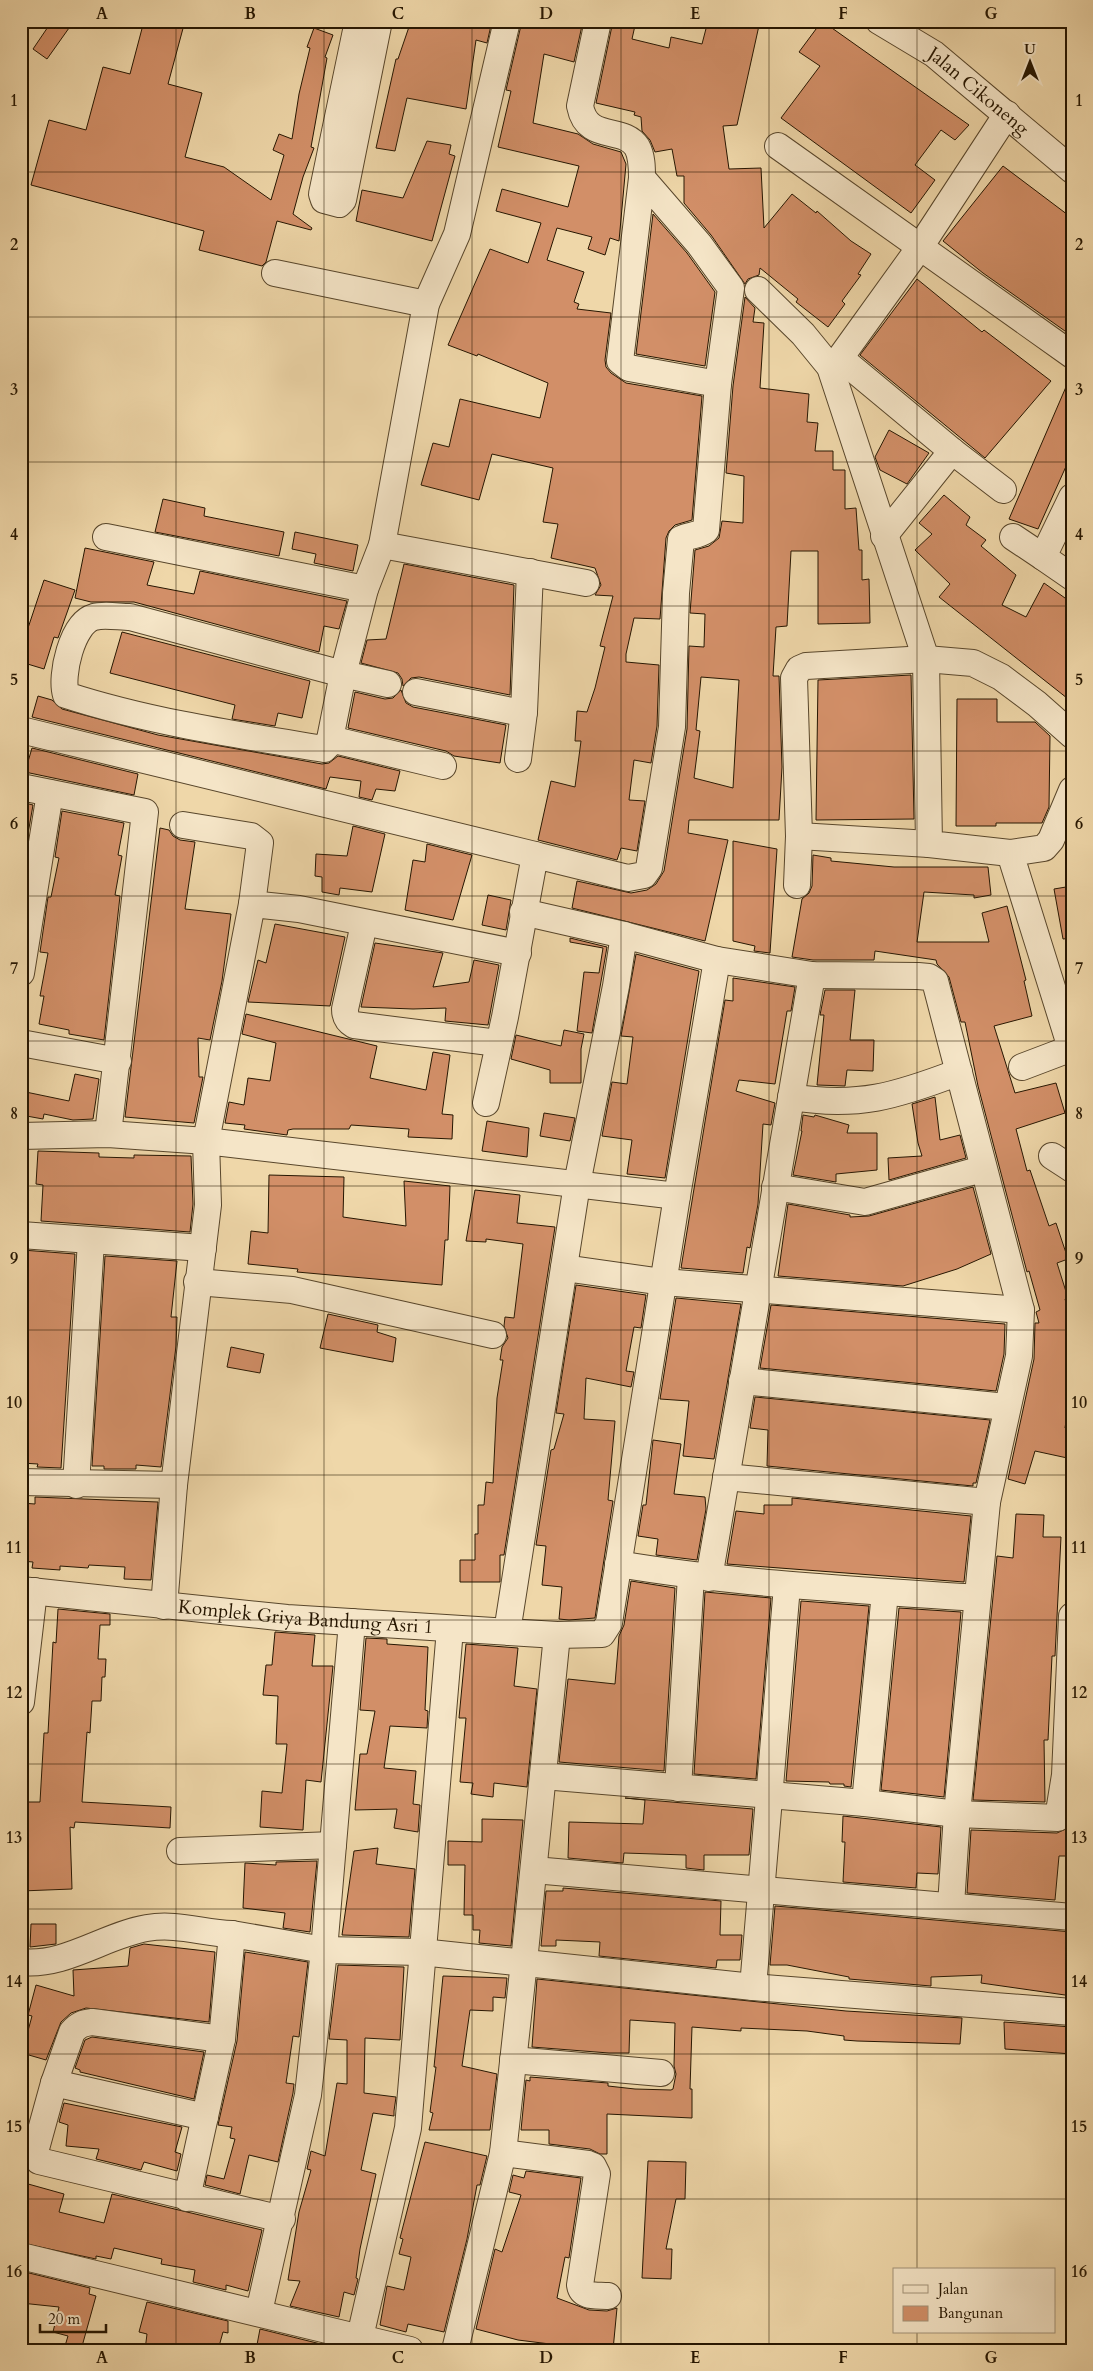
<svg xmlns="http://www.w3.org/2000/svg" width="1093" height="2371" font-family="Cardo,serif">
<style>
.building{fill:#d28f68;stroke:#261601;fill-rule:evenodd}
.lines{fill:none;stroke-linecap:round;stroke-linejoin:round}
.minor-casing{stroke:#58462b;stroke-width:28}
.minor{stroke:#f5e5c7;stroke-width:26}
.grid{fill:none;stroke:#261601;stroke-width:1;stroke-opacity:0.55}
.labels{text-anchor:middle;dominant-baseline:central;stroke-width:5;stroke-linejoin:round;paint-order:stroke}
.street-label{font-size:19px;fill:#261601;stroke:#f5e5c7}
.neatline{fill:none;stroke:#261601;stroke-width:2}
.grid-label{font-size:16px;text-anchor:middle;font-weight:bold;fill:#261601}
</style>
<rect width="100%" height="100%" fill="#efd7a9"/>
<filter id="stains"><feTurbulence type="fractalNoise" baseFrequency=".004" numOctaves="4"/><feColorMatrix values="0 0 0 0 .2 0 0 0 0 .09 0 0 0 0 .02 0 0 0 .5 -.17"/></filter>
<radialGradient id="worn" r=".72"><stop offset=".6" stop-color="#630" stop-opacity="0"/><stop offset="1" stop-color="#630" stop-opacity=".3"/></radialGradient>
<path class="building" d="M52 21H74L47 59 33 49Z
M144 21H185L168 84 202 93 185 157 224 167 271 200 284 155 273 150 279 134 292 139 299 94 310 48 307 47 314 28 333 35 325 57 327 58 311 147 314 148 303 177 293 214 312 228 311 230 277 221 266 262 262 266 199 250 204 231 31 185 49 120 86 130 103 67 130 74Z
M411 21H492L487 43 476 40 466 109 407 98 395 151 376 148 396 59H398Z
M522 21H583L574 62 544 54 533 123 578 134 593 144 621 152 626 164 619 241 610 238 605 255 588 249 592 237 557 228 547 260 584 272 574 302 579 304 577 309 611 313 605 360 606 367 611 373 626 383 702 396 692 520 675 525 669 531 666 538 660 619 634 618 626 654V662L659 665 657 726 651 763 634 760 629 800 645 801 637 851 621 848 617 860 538 840 551 781 575 787 581 741H575L577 711 587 712 595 688 605 647 600 646 613 596 595 595 601 585 595 568 551 558 558 524 543 522 553 468 492 454 479 500 421 485 433 443 449 447 460 399 540 418 548 383 478 354 477 356 448 345 490 249 528 263 541 223 496 211 502 189 568 207 579 166 498 147 511 91 506 90Z
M613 21H636L632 39 669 48 671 37 702 44 708 21H760L737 125 723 126 729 169 761 168 764 228 792 194 816 213 817 211 851 241 871 254 858 274 861 275 842 301 845 304 828 327 796 302 798 299 760 268 759 275 748 279 745 284 711 235 684 203V176H677L672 149 655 152 650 140 642 131 641 117 634 115 635 112 596 103Z
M822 21 969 125 955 140 941 130 915 165 935 180 911 213 781 118 820 66 799 52Z
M427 141 451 145 449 154 455 156 432 241 356 221 362 190 403 198Z
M1003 166 1072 218V336L983 273 943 241Z
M653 214 687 253 715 292 705 366 636 354Z
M917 279 982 332 984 330 1051 381 985 458 860 355Z
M745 297 755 308 753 322 764 323 760 388 809 394 807 422 818 423 815 451H833V470H845V509L856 508 859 550H862V580L869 579 870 623 818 624V551H791L787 626 776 627 773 676H779L782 767 779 820H689L688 833 728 840 705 941 572 908 577 881 631 893 647 890 656 884 664 871 687 729 689 646 704 647 705 614 690 613 695 550 709 546 719 538 722 521 743 523 744 476 726 473 733 386ZM701 677 739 680 733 788 694 778 700 731 696 730Z
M1072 373V453L1038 529 1009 519Z
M889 430 929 453 907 484 880 470 875 457Z
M944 495 970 517 966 525 986 540 981 546 1016 575 1002 605 1026 617 1044 583 1072 603V702L939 597 950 584 915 550 932 534 919 523Z
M163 499 205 508 204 516 284 532 279 556 155 532Z
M295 532 358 545 353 571 314 563 316 554 292 549Z
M85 548 154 562 147 585 194 594 200 571 347 601 339 629 324 626 319 652 134 602H91L75 598Z
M404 564 514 585 510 695 419 677 411 678 403 686 402 679 398 673 361 663 367 640 386 639Z
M44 580 75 590 58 638 54 637 44 669 21 662V649Z
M122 632 310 681 302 718 278 713 275 726 232 719 235 705 110 673Z
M911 675 914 819 816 820 818 680Z
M401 690 406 703 413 707 506 725 500 763 454 756 446 751 348 728 355 692 385 699 393 698Z
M38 696 52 700 62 709 158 735 322 764 329 763 338 756 400 771 395 791 376 789 372 800 359 797 361 781 330 777 326 789 32 717Z
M957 699H997V722H1035L1050 736 1049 807 1042 823H996V826H956Z
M32 748 138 774 134 795 25 772Z
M21 802 33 805 25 851 21 850Z
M62 811 124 823 118 855 122 856 115 895 120 896 104 1040 69 1034V1030L39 1024 44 996H40L48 953 40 952 48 897H51L59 858 55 857Z
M353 826 385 834 372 892 340 888 339 895 322 892V877L315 876 316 854 347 856Z
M160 828 169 830 173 836 180 840 195 842 185 909 231 914 222 981 210 1040 198 1038 199 1077H203L194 1123 125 1117Z
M733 841 777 849 770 953 754 951 755 946 733 941Z
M427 844 472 855 453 920 405 910 413 860 425 862Z
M813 855 831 858V861L894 867H988L991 895 974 898V895L924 892 917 942H989L982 913 1007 906 1026 980 1024 981 1032 1016 994 1026 1015 1093 1056 1083 1065 1113 1016 1129 1027 1171 1030 1170 1049 1226 1056 1223 1068 1259 1057 1263 1068 1298 1065 1299 1072 1324V1380L1065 1428 1072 1430V1459L1035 1451 1025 1484 1008 1479 1034 1359 1035 1323H1039L1036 1312 1040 1310 1029 1271 1027 1272 978 1086 965 1022H961L949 977 937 964 936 960 875 951 874 960H813L792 957 802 899 809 893 812 886Z
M1072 886V938L1063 939 1054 889Z
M488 895 511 900 506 930 482 925Z
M275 924 345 937 330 1006 248 1002 258 960 266 963Z
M570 938 607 947 592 1033 577 1031 584 972 599 973 603 948 570 942Z
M375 943 443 953 433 987 469 982 474 960 499 965 488 1025 445 1021 446 1008 413 1009 361 1007Z
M636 954 699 971 665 1178 627 1174 632 1140 602 1136 612 1082 627 1084 633 1037 621 1036Z
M733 978 795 987 791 1011H787L775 1084 739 1080 736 1091 775 1103 771 1125 763 1124 758 1204 750 1248 747 1247 743 1273 681 1268 725 1000 733 1001Z
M825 990H855L850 1040H874L873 1071 847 1070 845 1086 817 1085 824 1015H820Z
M246 1014 377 1046 370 1078 426 1090 433 1052 450 1055 442 1114 453 1115 452 1139 408 1137 409 1129 351 1125 349 1129H293L288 1130 287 1135 244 1129 245 1125 225 1123 229 1102 244 1105 248 1078 270 1081 276 1043 242 1034Z
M564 1030 584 1034 581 1049V1083H550V1070L511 1059 516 1035 561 1046Z
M75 1074 99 1079 93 1119 73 1120 44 1114 43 1119 21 1115V1091L69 1101Z
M935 1097 940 1140 960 1135 966 1158 889 1180 888 1158 922 1156 918 1143 912 1104Z
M544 1113 575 1118 570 1141 540 1136Z
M803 1115 814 1117 815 1115 849 1125 847 1133H877V1170L836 1174V1182L793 1175 802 1131H801Z
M487 1121 529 1128 527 1157 482 1151Z
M38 1151 99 1153V1157L134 1158V1155L191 1156 193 1204 190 1232 41 1221 43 1185 36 1184Z
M269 1175 344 1177 343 1217 406 1226 404 1181 450 1186 448 1240H445L442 1285 297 1272 298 1269 248 1264 251 1231 268 1233Z
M973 1187 991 1254 957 1269 903 1286 778 1276 788 1204 850 1215V1217L869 1216Z
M475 1190 520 1195 517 1223 555 1227 504 1555H500V1582H460V1560H475V1534H478V1505H484L486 1482 493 1483 497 1398 503 1360H500L502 1347 508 1338 504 1326 505 1317 514 1318 523 1244 486 1239V1242L466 1241Z
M22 1250 75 1254 61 1468 37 1467 38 1464 21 1463Z
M105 1256 177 1261 171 1317H177L176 1346 161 1467 136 1465V1469H104V1466H92Z
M576 1285 646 1295 641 1328 634 1327 626 1371 634 1372 631 1387 586 1378 584 1419 615 1421 608 1500 613 1501 595 1618 569 1620 559 1619 562 1587 542 1585 546 1546 536 1545 551 1450 554 1449 564 1414 556 1413Z
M676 1298 741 1304 714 1459 683 1456 689 1401 660 1399Z
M771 1305 1005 1324 1004 1354 996 1391 760 1368Z
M328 1314 378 1325 377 1332 396 1338 393 1362 320 1348Z
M231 1347 264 1354 260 1373 227 1367Z
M755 1397 990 1420 976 1483H973V1486L767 1466 768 1430 750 1428Z
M653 1440 681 1444 674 1494 705 1497 706 1509 697 1560 656 1555 658 1539 638 1536 643 1505H646Z
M35 1497 158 1502 151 1580 124 1579 125 1567 89 1565 88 1568 60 1566V1570L32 1568 33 1562 21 1561V1503L35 1504Z
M792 1498 971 1516 964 1582 727 1564 736 1511 764 1514V1505H792Z
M1016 1514 1044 1515 1043 1537H1061L1055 1656H1052L1048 1740H1044L1045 1802 973 1800 997 1556 1013 1558Z
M631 1581 675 1588 664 1771 559 1762 568 1679 615 1684 619 1636 624 1625Z
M705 1592 771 1598 756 1779 694 1774Z
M801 1601 869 1606 851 1787 844 1786V1784H830L829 1782 786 1781Z
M899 1608 961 1612 944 1797 881 1790Z
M58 1609 110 1614V1625H100L98 1659H106L105 1677H102L101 1701H92L90 1733 87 1732 82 1802 171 1807 170 1828 75 1822 74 1828 70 1827 72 1889 21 1891V1802H40L44 1733H48L53 1642 56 1643Z
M275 1632 315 1635 312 1666H333L321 1782 306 1780 303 1830 260 1827 262 1791 282 1793 287 1744H276L278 1696 263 1695 266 1665H272Z
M366 1638 387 1639V1644L428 1647 425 1710 428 1711 427 1728 390 1726 384 1768 416 1771 413 1804 420 1805 418 1832 394 1828 397 1809 355 1810 360 1754H367L375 1711 360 1710Z
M466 1644 518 1648 514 1686 537 1689 527 1787 494 1783 493 1797 471 1794 473 1783 460 1782 466 1718H459Z
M625 1798 753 1809 749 1855H704V1870L686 1868V1855L624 1853 623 1863 568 1858 569 1822 643 1824 645 1800Z
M843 1816 941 1827 938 1874 917 1873 916 1888 843 1882 845 1842H842Z
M482 1819 523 1820 511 1946 479 1943 480 1930H473V1915H464L465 1865H448V1841L482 1842Z
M1070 1827 1072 1856H1059L1055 1900 967 1893 971 1830 1057 1833Z
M378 1848 376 1864 415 1869 409 1937 342 1935 354 1851Z
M317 1861 310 1932 283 1928 285 1913 243 1908 245 1863 276 1865V1862Z
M563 1888 721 1901 720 1935H742L740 1960H717L716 1968 599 1956 600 1942 556 1940V1946H541L546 1891H563Z
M775 1906 1072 1932V1996L981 1983 982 1975 931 1977V1986L849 1979V1977L787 1965H770Z
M31 1924H56V1944L30 1947Z
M144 1944 215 1952 209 2022 86 2008 71 2013 61 2022 46 2060 22 2053 32 2016 28 2015 36 1985 74 1996 73 1970 128 1966 130 1948Z
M245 1952 308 1962 299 2037 293 2036 286 2083 294 2084 293 2093 278 2162 249 2155 240 2194 205 2185 207 2175 224 2179 235 2139 230 2138 232 2127 218 2125 237 2041Z
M338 1965 404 1967 400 2040 365 2038 364 2093 396 2097 394 2111V2116L373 2113 361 2170 376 2174 360 2249 356 2278 358 2279 354 2295 344 2292 339 2317 290 2306 300 2281 288 2280 299 2212 311 2170 307 2169 311 2151 325 2156 337 2083 347 2084V2040L329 2039Z
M443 1976 507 1978 505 1998 493 1997V2011L470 2010 462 2066 497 2074 490 2130H429L433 2113 430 2112 436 2067H434Z
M537 1979 846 2011 962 2018 960 2044 857 2041 844 2040V2036L807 2031 741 2028V2031L692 2027 690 2089H692V2118L607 2114V2154H600L590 2149 549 2144V2130H521L526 2080 530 2081V2077L608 2083V2086L635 2089 671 2090 673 2089 676 2074 674 2066 675 2023 630 2020 629 2053H609L532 2047Z
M1004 2022 1072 2027V2054L1005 2049Z
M92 2037 204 2052 194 2099 80 2072V2070L75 2068 85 2040Z
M64 2103 182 2127 175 2152 181 2154 177 2171 144 2162 141 2170 96 2159 99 2149 66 2146 68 2125 59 2122Z
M425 2142 487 2156 480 2185H477L467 2239 444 2332 408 2324 406 2332 380 2325 387 2286 404 2290 411 2257 399 2254 403 2239 400 2238Z
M648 2161 686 2162 685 2199H676L666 2249H672L671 2279 642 2278Z
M526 2171 581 2178 569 2258 565 2257 557 2298 589 2310 607 2311 617 2308 613 2350H574V2347L518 2340 476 2329 495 2249 502 2252 521 2195 509 2192 513 2175 524 2178Z
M21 2182 64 2194 59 2212 104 2223 112 2194 262 2230 248 2291 226 2285V2290L193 2282 195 2270 161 2264 162 2259 114 2248 111 2259 96 2256V2259L21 2243Z
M21 2271 90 2288 89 2294 96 2296 81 2350 65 2346 68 2336 53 2332 59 2307 21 2303Z
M147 2302 228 2321V2333L223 2332 218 2350H145L147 2334 139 2332Z
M260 2329 333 2347 332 2350H256Z"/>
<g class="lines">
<g class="minor-casing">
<g id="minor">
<path d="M358 21 322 194 324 200 339 204 343 200 379 21"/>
<path d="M598 21 580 106C587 143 623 125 637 147 642 156 642 168 642 178L620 361 629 368 718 384 731 288 699 244 642 178"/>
<path id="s1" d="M879 21 934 54 1072 170"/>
<path d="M778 146 1072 355"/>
<path d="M275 273 426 304"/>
<path d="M758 290 803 334 830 367 926 659 929 844 1010 853"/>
<path d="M840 358 952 451 1003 490"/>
<path d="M830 367 840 358 920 247 1007 114"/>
<path d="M1072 497 1043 557 1072 577"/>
<path d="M884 536 952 451"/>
<path d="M106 537 365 589"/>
<path d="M1013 537 1043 557"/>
<path d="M382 545 586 583"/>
<path d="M388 684 343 674 130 617C119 617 104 614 94 617 72 623 60 676 66 695 149 722 238 735 324 749L329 744 343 674 365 589 382 545 426 304 457 234 507 21"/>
<path d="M416 692 512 711 524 712 530 572"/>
<path d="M21 730 535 855"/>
<path d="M330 739 443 766"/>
<path d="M518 759 524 712"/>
<path d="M21 787 145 812 108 1134"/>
<path d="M183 825 251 836 260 843 252 904"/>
<path d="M799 836 929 844"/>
<path d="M797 885 799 836 794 678 799 669 806 666 926 659 973 663 1001 677 1037 704 1072 735"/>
<path d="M523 912 624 935"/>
<path d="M364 924 345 1009C345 1017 347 1021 354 1025L498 1043"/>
<path d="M717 960 812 975 918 976 929 977 935 981 1021 1310 1019 1356 987 1502 957 1814 951 1905"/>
<path d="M21 973 50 793"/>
<path d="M21 1043 118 1061"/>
<path d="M1071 1048 1010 853 1044 848 1051 840 1072 790"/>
<path d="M1022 1067 1072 1048"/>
<path d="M791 1097C858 1108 896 1096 959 1072"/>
<path d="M486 1103 505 1017 535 855 628 878 644 875 649 868 672 727 676 593 681 539C689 535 698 536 706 530L718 384"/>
<path d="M21 1136 108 1134 206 1141 252 904 299 909 518 953"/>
<path d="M1052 1156 1072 1169"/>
<path d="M775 1187 865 1202 982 1169"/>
<path d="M21 1235 203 1248"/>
<path d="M564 1268 663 1282 1021 1310"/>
<path d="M197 1282 292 1290 493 1335"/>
<path d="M742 1381 1007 1407"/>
<path d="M726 1477 987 1502"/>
<path d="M21 1482 174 1485"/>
<path d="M76 1485 91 1241"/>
<path d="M618 1564C737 1584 857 1590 977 1598"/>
<path d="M709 1578 812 975"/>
<path id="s2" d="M21 1590 287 1618 557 1635 602 1634 609 1623 677 1196 717 960 624 935 616 986 577 1184 507 1632"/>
<path d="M164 1606 174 1485 208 1205 206 1141 677 1196"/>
<path d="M21 1702 34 1591"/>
<path d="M543 1776 865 1803 957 1814 1058 1818 1065 1775 1072 1616"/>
<path d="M678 1788 691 1576"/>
<path d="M865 1803 885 1592"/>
<path d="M180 1851 333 1845"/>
<path d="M534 1870 1072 1917"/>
<path d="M21 1962C65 1967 105 1935 147 1928 177 1923 203 1933 232 1934"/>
<path d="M753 1987 787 1586"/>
<path d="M513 2060 661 2073"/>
<path d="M54 2083 35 2152 39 2161 282 2219"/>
<path d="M205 2117 54 2083 72 2032C78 2025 83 2023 92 2022L222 2039"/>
<path d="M503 2153 588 2164 593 2166 597 2174 580 2285C582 2298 597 2295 608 2296"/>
<path d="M187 2198 222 2039 232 1934 324 1950 421 1952 753 1987 1072 2012"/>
<path d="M25 2257 410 2350"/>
<path d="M259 2312 308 2095 324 1950 352 1622"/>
<path d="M357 2350 408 2128 450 1629"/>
<path d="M455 2350 503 2153 524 1962 557 1635"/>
</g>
</g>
<use href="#minor" class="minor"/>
</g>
<path class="grid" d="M176 21V2350M324 21V2350M472 21V2350M621 21V2350M769 21V2350M917 21V2270M21 172H1072M21 317H1072M21 462H1072M21 606H1072M21 751H1072M21 896H1072M21 1041H1072M21 1186H1072M21 1330H1072M21 1475H1072M21 1620H1072M21 1764H1072M21 1909H1072M21 2054H1072M21 2199H1072M917 2332V2350"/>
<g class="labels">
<g class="street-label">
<text stroke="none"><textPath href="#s1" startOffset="122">Jalan Cikoneng</textPath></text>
<text stroke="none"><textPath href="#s2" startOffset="286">Komplek Griya Bandung Asri 1</textPath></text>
</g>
</g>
<rect width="1093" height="2371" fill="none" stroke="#efd7a9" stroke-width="55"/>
<rect x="893" y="2268" width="162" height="65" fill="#f5e5c7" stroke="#a29278"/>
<rect x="903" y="2285" width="25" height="8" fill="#f5e5c7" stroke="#a29278"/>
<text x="938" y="2294" font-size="15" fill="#261601">Jalan</text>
<rect x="903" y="2306" width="25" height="15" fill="#d28f68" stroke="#a29278"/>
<text x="938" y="2318" font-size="15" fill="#261601">Bangunan</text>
<g transform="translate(1030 62)" stroke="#f5e5c7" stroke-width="4" paint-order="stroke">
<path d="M0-4L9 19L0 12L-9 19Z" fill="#261601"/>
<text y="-8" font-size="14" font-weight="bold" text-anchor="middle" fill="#261601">U</text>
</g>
<path d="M40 2324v8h66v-8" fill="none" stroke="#261601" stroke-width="2.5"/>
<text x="48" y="2324" font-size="15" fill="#261601" stroke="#f5e5c7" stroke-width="4" paint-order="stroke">20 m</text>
<rect x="28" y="28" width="1038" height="2316" class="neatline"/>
<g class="grid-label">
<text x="102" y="19">A</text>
<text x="250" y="19">B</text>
<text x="398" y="19">C</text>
<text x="546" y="19">D</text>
<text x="695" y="19">E</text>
<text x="843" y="19">F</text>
<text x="991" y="19">G</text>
<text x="14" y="106">1</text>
<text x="1079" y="106">1</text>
<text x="14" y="250">2</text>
<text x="1079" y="250">2</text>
<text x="14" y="395">3</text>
<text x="1079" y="395">3</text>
<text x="14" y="540">4</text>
<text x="1079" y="540">4</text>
<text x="14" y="685">5</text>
<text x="1079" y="685">5</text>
<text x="14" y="829">6</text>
<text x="1079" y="829">6</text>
<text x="14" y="974">7</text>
<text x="1079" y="974">7</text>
<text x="14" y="1119">8</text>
<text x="1079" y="1119">8</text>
<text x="14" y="1264">9</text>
<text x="1079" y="1264">9</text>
<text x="14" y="1408">10</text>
<text x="1079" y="1408">10</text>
<text x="14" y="1553">11</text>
<text x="1079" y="1553">11</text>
<text x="14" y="1698">12</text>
<text x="1079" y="1698">12</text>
<text x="14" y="1843">13</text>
<text x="1079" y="1843">13</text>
<text x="14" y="1987">14</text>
<text x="1079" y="1987">14</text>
<text x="14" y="2132">15</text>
<text x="1079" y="2132">15</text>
<text x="14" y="2277">16</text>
<text x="1079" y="2277">16</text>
<text x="102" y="2363">A</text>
<text x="250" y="2363">B</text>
<text x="398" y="2363">C</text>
<text x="546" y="2363">D</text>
<text x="695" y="2363">E</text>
<text x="843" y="2363">F</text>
<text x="991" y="2363">G</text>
</g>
<rect width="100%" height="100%" filter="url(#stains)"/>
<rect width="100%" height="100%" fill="url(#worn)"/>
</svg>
